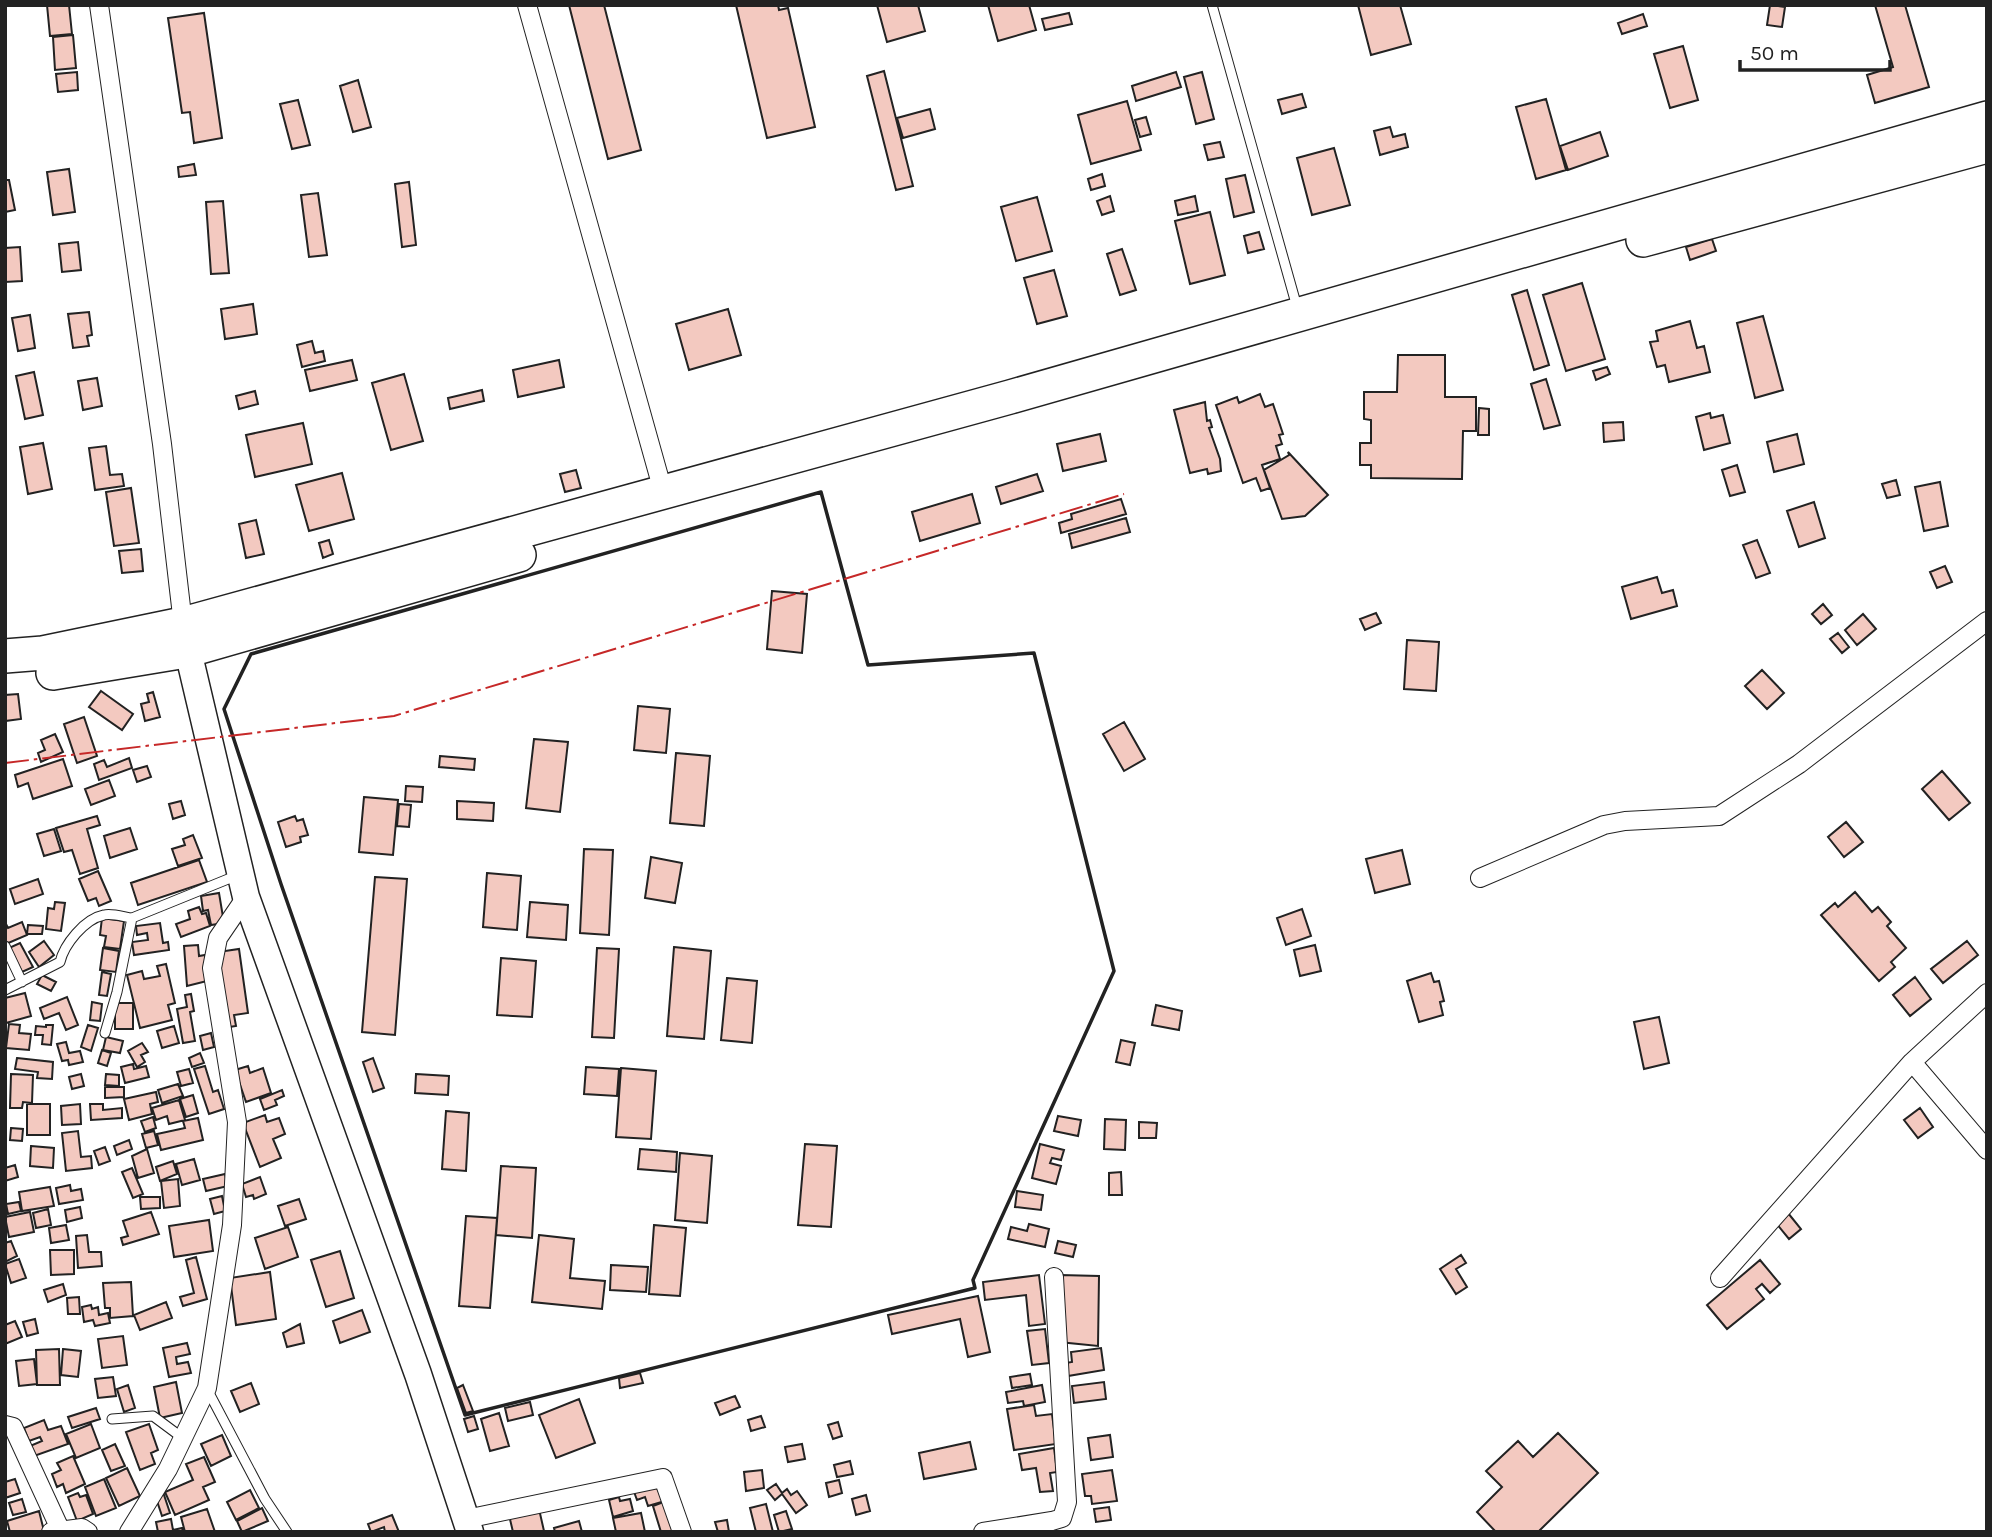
<svg xmlns="http://www.w3.org/2000/svg" width="1992" height="1537" font-family="Karla,sans-serif">
<style>
.building{fill:#f3c9c0;stroke:#222;stroke-width:2}
.lines{fill:none;stroke-linecap:round;stroke-linejoin:round}
.lane-casing{stroke:#222;stroke-width:11}
.street-casing{stroke:#222;stroke-width:20}
.secondary-casing{stroke:#222;stroke-width:29}
.highway-casing{stroke:#222;stroke-width:36}
.lane{stroke:#fff;stroke-width:9}
.street{stroke:#fff;stroke-width:18}
.secondary{stroke:#fff;stroke-width:26}
.highway{stroke:#fff;stroke-width:33}
.wall{stroke:#222;stroke-width:3.5}
.power{stroke:#c62828;stroke-width:2;stroke-dasharray:24 5 3.5 5;stroke-linecap:butt}
</style>
<rect width="100%" height="100%" fill="#fff"/>
<path class="building" d="M47 5H69L72 34 50 36Z
M569 5H604L641 150 608 159Z
M736 5H778L779 10 788 8 815 127 767 138Z
M877 5H918L925 31 887 42Z
M988 5H1029L1036 30 998 41Z
M1358 5H1400L1411 44 1371 55Z
M1770 5 1785 7 1782 27 1767 25Z
M1875 5H1905L1929 87 1875 103 1867 75 1893 67Z
M204 13 222 138 194 143 190 112 182 113 168 18Z
M1069 13 1072 24 1045 30 1042 19Z
M1643 14 1647 26 1622 34 1618 23Z
M73 35 76 68 55 70 53 37Z
M1683 46 1698 100 1670 108 1654 54Z
M884 71 913 186 896 190 867 76Z
M77 72 78 90 58 92 56 74Z
M1176 72 1181 87 1136 101 1132 86Z
M1202 72 1214 119 1196 124 1184 77Z
M358 80 371 127 353 132 340 86Z
M1302 94 1306 107 1282 114 1278 100Z
M1546 99 1566 170 1536 179 1516 107Z
M298 100 310 145 292 149 280 104Z
M1127 101 1141 150 1091 164 1078 115Z
M930 109 935 129 903 138 897 118Z
M1146 117 1151 134 1140 137 1135 120Z
M1390 127 1393 137 1405 134 1408 147 1380 155 1374 131Z
M1600 132 1608 156 1568 170 1560 146Z
M1220 142 1224 157 1208 160 1204 145Z
M1334 148 1350 205 1312 215 1297 158Z
M194 164 196 175 179 177 178 167Z
M69 169 75 212 53 215 47 172Z
M1102 174 1105 186 1091 190 1088 179Z
M1245 175 1254 212 1234 217 1226 179Z
M5 180H9L15 210 5 212Z
M409 182 416 245 402 247 395 184Z
M318 193 327 255 309 257 301 195Z
M1110 196 1114 211 1102 215 1097 201Z
M1195 196 1198 211 1178 215 1175 201Z
M1037 197 1052 251 1016 261 1001 207Z
M223 201 229 273 211 274 206 202Z
M1210 212 1225 275 1190 284 1175 221Z
M1259 232 1264 249 1248 253 1244 236Z
M1712 239 1716 251 1690 260 1686 247Z
M78 242 81 270 62 272 59 244Z
M20 247 22 281 5 282V248Z
M1122 249 1136 290 1120 295 1107 254Z
M1054 270 1067 316 1037 324 1024 278Z
M1582 283 1605 359 1566 371 1543 295Z
M1527 290 1549 365 1534 370 1512 295Z
M253 304 257 334 225 339 221 309Z
M728 309 741 355 689 370 676 324Z
M89 312 92 335 87 336 89 346 73 348 68 314Z
M30 315 35 348 18 351 12 318Z
M1763 316 1783 390 1755 398 1737 323Z
M1690 321 1697 348 1704 346 1710 372 1669 382 1665 365 1657 367 1650 342 1658 341 1656 331Z
M312 341 315 353 323 351 325 361 302 367 297 345Z
M1398 355H1445V397H1476V431H1463L1462 479 1371 478V465H1360V443H1371V420L1364 419V392H1397Z
M352 360 357 380 310 391 305 370Z
M559 360 564 387 518 397 513 370Z
M1607 367 1610 374 1596 380 1593 371Z
M34 372 43 415 25 419 16 376Z
M404 374 423 441 391 450 372 383Z
M97 378 102 406 83 410 78 381Z
M1546 379 1560 425 1544 429 1531 384Z
M482 390 484 401 450 409 448 398Z
M255 391 258 404 239 409 236 396Z
M1260 394 1265 407 1273 404 1283 434 1279 435 1282 444 1276 446 1280 459 1262 465 1270 488 1261 491 1256 478 1243 483 1216 405 1237 397 1239 403Z
M1205 402 1207 421 1210 420 1212 427 1209 428 1220 459 1221 471 1208 474 1207 469 1190 473 1174 410Z
M1479 408 1489 409V435H1478Z
M1710 413 1711 418 1723 415 1730 443 1704 450 1696 417Z
M1623 422 1624 440 1604 442 1603 423Z
M303 423 312 464 255 477 246 435Z
M1100 434 1106 461 1063 471 1057 444Z
M1797 434 1804 464 1774 472 1767 442Z
M43 443 52 489 28 494 20 447Z
M106 446 110 475 122 474 124 486 95 490 89 448Z
M1288 452 1328 495 1305 516 1282 519 1264 470 1289 455Z
M1737 465 1745 492 1730 496 1722 470Z
M576 470 581 488 565 492 560 474Z
M342 473 354 519 309 531 296 485Z
M1037 474 1043 491 1001 504 996 487Z
M1896 480 1900 495 1887 498 1882 484Z
M1940 482 1948 526 1924 531 1915 487Z
M131 488 139 543 114 546 106 492Z
M972 494 980 523 920 541 912 512Z
M1121 499 1126 514 1061 533 1059 523 1072 519 1071 514Z
M1814 502 1825 538 1799 547 1787 511Z
M1126 518 1130 532 1072 548 1069 534Z
M256 520 264 554 246 558 239 524Z
M329 540 333 554 323 558 319 543Z
M1757 540 1770 573 1756 578 1743 545Z
M141 549 143 571 122 573 119 551Z
M1945 566 1952 582 1937 588 1930 572Z
M1657 577 1662 593 1673 590 1677 606 1631 619 1622 587Z
M772 591 807 594 802 653 767 649Z
M1823 604 1832 615 1821 624 1812 614Z
M1376 613 1381 623 1365 630 1360 619Z
M1863 614 1876 629 1857 645 1845 630Z
M1838 633 1849 647 1842 653 1830 639Z
M1407 640 1439 642 1436 691 1404 689Z
M1762 670 1784 693 1767 709 1745 686Z
M101 691 133 714 122 730 89 707Z
M153 692 160 717 145 721 141 704 149 702 147 694Z
M18 694 21 719 5 721V695Z
M638 706 670 709 666 753 634 750Z
M84 717 97 756 77 763 64 724Z
M1124 722 1145 759 1124 771 1103 734Z
M55 734 63 752 41 762 38 753 45 750 41 740Z
M534 739 568 742 560 812 526 808Z
M676 753 710 756 704 826 670 823Z
M440 756 475 759 474 770 439 767Z
M129 758 132 768 99 780 94 764 104 760 107 767Z
M63 759 72 786 33 799 28 783 18 787 15 775Z
M147 766 151 777 137 782 133 770Z
M1942 771 1970 803 1949 820 1922 789Z
M109 780 115 796 91 805 85 789Z
M406 786 423 787 422 802 405 801Z
M364 797 398 800 393 855 359 852Z
M181 801 185 815 173 819 169 804Z
M457 801 494 803 493 821 457 819Z
M399 804 411 805 409 827 397 826Z
M97 816 100 825 87 829 98 868 80 874 72 850 64 852 56 828Z
M295 816 297 821 303 819 308 835 300 837 301 842 286 847 278 822Z
M1846 822 1863 842 1844 857 1828 837Z
M130 828 137 849 110 858 104 836Z
M54 829 61 851 44 856 37 834Z
M193 835 202 858 178 866 172 849 185 845 183 839Z
M584 849 613 850 609 935 580 933Z
M1402 850 1410 884 1375 893 1366 859Z
M651 857 682 863 675 903 645 898Z
M199 860 207 882 138 905 131 883Z
M98 871 111 901 99 906 96 898 88 901 79 879Z
M487 873 521 876 517 930 483 927Z
M375 877 407 879 395 1035 362 1032Z
M38 879 43 894 15 904 10 889Z
M1855 892 1872 912 1878 907 1891 922 1887 926 1906 948 1891 962 1895 967 1879 981 1821 915 1835 903 1838 907Z
M219 893 224 923 211 925 208 910 203 911 201 896Z
M55 902 65 903 61 931 46 929 48 908 54 909Z
M530 902 568 905 566 940 527 937Z
M199 907 202 914 206 913 210 926 181 937 176 924 190 919 188 911Z
M1302 909 1311 936 1286 945 1277 918Z
M102 918 124 921 120 949 104 947 106 936 100 935Z
M5 922 8 928 22 922 27 935 6 944Z
M160 923 163 943 168 942 169 950 134 955 132 942 148 940 147 933 137 935 136 926Z
M28 925 43 926 42 934H27Z
M44 941 54 955 39 967 29 952Z
M1967 941 1978 955 1943 983 1931 969Z
M20 943 33 967 22 972 9 948Z
M198 945 199 956 205 955 207 981 187 986 184 946Z
M1315 945 1321 971 1300 976 1294 950Z
M674 947 711 951 704 1039 667 1036Z
M103 948 119 951 116 972 100 970Z
M597 948 619 949 614 1038 592 1037Z
M239 949 248 1013 234 1015 236 1026 229 1027 218 952Z
M501 958 536 961 532 1017 497 1015Z
M166 964 175 1003 168 1005 172 1020 140 1028 127 975 142 971 144 979 160 976 157 966Z
M102 972 111 974 107 996 99 995Z
M1431 973 1434 982 1439 981 1444 1001 1440 1002 1443 1015 1419 1022 1407 981Z
M42 975 56 982 51 991 37 984Z
M1915 977 1931 999 1910 1016 1893 995Z
M727 978 757 981 752 1043 721 1040Z
M25 993 31 1016 6 1023 5 998Z
M191 994 194 1011 190 1012 195 1041 183 1043 177 1009 187 1007 185 995Z
M67 997 78 1025 66 1030 59 1013 44 1019 40 1008Z
M92 1002 102 1004 100 1021 90 1020Z
M115 1003H133V1029H115Z
M1156 1005 1182 1011 1179 1030 1152 1025Z
M1659 1017 1669 1063 1644 1069 1634 1022Z
M9 1024 20 1025 19 1033 31 1034 29 1050 6 1048Z
M46 1025H53L51 1045 42 1044 43 1035H35L36 1026 46 1027Z
M88 1025 98 1028 91 1051 81 1047Z
M174 1026 179 1043 162 1048 157 1031Z
M211 1033 214 1047 203 1050 200 1036Z
M106 1037 123 1041 120 1053 103 1050Z
M1121 1040 1135 1043 1130 1065 1116 1062Z
M66 1042 69 1053 80 1051 83 1062 69 1065 68 1060 62 1061 57 1044Z
M142 1043 148 1052 141 1055 145 1062 137 1067 128 1051Z
M102 1050 111 1053 107 1066 98 1063Z
M200 1053 204 1063 192 1067 189 1058Z
M17 1058 53 1062 52 1079 37 1078 38 1072 15 1069Z
M373 1058 384 1088 373 1092 363 1062Z
M133 1064 134 1069 146 1066 149 1077 125 1083 121 1067Z
M205 1066 213 1092 218 1090 224 1109 209 1114 194 1069Z
M248 1066 250 1073 263 1068 271 1093 246 1102 235 1070Z
M586 1067 619 1069 617 1096 584 1094Z
M621 1068 656 1071 651 1139 616 1137Z
M189 1069 193 1083 181 1086 177 1072Z
M11 1074 33 1075 32 1103 23 1102 22 1108H10Z
M81 1074 84 1086 72 1089 69 1077Z
M106 1074 119 1075V1086L105 1085Z
M416 1074 449 1076 448 1095 415 1093Z
M178 1084 183 1096 162 1103 158 1090Z
M105 1087H124V1097L105 1098Z
M282 1090 284 1096 275 1100 277 1105 264 1110 260 1099Z
M156 1092 158 1102 150 1104 152 1114 129 1120 124 1099Z
M193 1095 198 1113 186 1117 180 1099Z
M179 1100 185 1120 169 1124 167 1116 156 1120 152 1108Z
M27 1104H50V1135H27Z
M80 1104 81 1124 62 1125 61 1106Z
M90 1104H103V1110L122 1108V1118L91 1120Z
M1920 1108 1933 1127 1918 1138 1904 1120Z
M446 1111 469 1113 466 1171 442 1169Z
M265 1115 267 1122 279 1118 285 1134 273 1139 281 1158 260 1167 243 1123Z
M1058 1116 1081 1120 1078 1136 1054 1131Z
M153 1117 156 1128 145 1132 141 1121Z
M198 1118 203 1140 161 1150 157 1134 185 1128 183 1121Z
M1105 1119 1126 1120 1125 1150 1104 1149Z
M1139 1122 1157 1123 1156 1138H1139Z
M11 1128 23 1129 22 1141 10 1140Z
M78 1131 81 1157 91 1156 92 1168 66 1171 62 1133Z
M154 1131 158 1145 146 1148 142 1134Z
M129 1140 132 1149 117 1155 114 1146Z
M805 1144 837 1146 831 1227 798 1225Z
M1040 1144 1064 1150 1061 1160 1052 1158 1050 1163 1061 1166 1056 1184 1032 1178Z
M31 1146 54 1148 53 1168 30 1166Z
M105 1147 110 1161 99 1165 94 1151Z
M147 1149 154 1173 138 1178 132 1156Z
M640 1149 677 1152 676 1172 638 1169Z
M680 1153 712 1156 707 1223 675 1220Z
M194 1159 200 1180 182 1185 176 1164Z
M173 1161 177 1174 160 1181 156 1167Z
M15 1165 18 1177 5 1181V1168Z
M501 1166 536 1168 532 1238 496 1235Z
M132 1168 143 1194 133 1198 122 1172Z
M1121 1172 1122 1195H1109V1173Z
M225 1174 228 1186 206 1191 203 1179Z
M260 1177 266 1194 254 1199 253 1195 246 1197 242 1184Z
M178 1179 180 1206 164 1208 161 1181Z
M70 1185 71 1191 81 1189 83 1200 59 1204 56 1188Z
M50 1187 54 1206 22 1211 19 1192Z
M1017 1191 1043 1195 1041 1210 1015 1207Z
M222 1196 225 1211 214 1214 210 1199Z
M140 1197H160V1208L141 1209Z
M299 1199 306 1219 285 1226 278 1206Z
M19 1202 21 1211 8 1214 6 1204Z
M80 1207 82 1218 67 1222 65 1210Z
M48 1209 51 1225 36 1228 33 1213Z
M30 1212 34 1232 9 1237 5 1217Z
M151 1212 159 1234 123 1245 121 1238 128 1236 123 1221Z
M1788 1213 1801 1229 1789 1239 1776 1223Z
M466 1216 497 1218 490 1308 459 1306Z
M209 1220 213 1251 174 1257 169 1226Z
M1029 1224 1049 1229 1045 1247 1008 1239 1011 1227 1027 1231Z
M66 1225 69 1240 51 1243 49 1228Z
M654 1225 686 1228 680 1296 649 1294Z
M288 1227 298 1257 265 1269 255 1238Z
M87 1235 89 1252H101L102 1266 78 1268 76 1236Z
M539 1235 574 1239 570 1278 605 1281 602 1309 532 1302Z
M11 1241 17 1256 5 1262V1243Z
M1058 1241 1076 1245 1073 1257 1055 1253Z
M50 1250H74V1274L51 1275Z
M340 1251 354 1298 326 1307 311 1260Z
M1461 1255 1466 1263 1456 1269 1467 1287 1456 1294 1440 1269Z
M196 1257 207 1299 183 1306 180 1297 194 1293 186 1260Z
M19 1259 26 1278 11 1283 5 1264Z
M1760 1260 1780 1284 1770 1293 1762 1284 1756 1289 1764 1299 1727 1329 1707 1305Z
M611 1265 648 1267 646 1292 610 1290Z
M270 1272 276 1319 236 1325 230 1278Z
M1039 1275 1045 1324 1029 1326 1026 1295 985 1300 983 1282Z
M1060 1275 1099 1276 1098 1346 1059 1342Z
M131 1282 133 1316 110 1318V1308H105L103 1283Z
M63 1284 66 1295 48 1302 44 1290Z
M978 1296 990 1352 968 1357 960 1319 892 1334 888 1315Z
M79 1297 80 1314H68L67 1298Z
M166 1302 172 1318 140 1330 134 1315Z
M91 1305 92 1309 98 1307 99 1315 108 1313 110 1323 95 1326 93 1320 84 1322 82 1307Z
M362 1310 370 1332 340 1343 333 1321Z
M35 1319 38 1333 27 1336 23 1322Z
M15 1321 22 1337 5 1344V1325Z
M300 1324 304 1343 287 1347 283 1333Z
M1045 1329 1049 1363 1032 1365 1027 1331Z
M123 1336 127 1365 102 1368 98 1339Z
M187 1343 190 1354 176 1357 177 1364 188 1362 191 1373 169 1377 163 1348Z
M1101 1348 1104 1370 1062 1377 1060 1364 1072 1362 1071 1352Z
M59 1349 60 1385H37L36 1350Z
M63 1349 81 1351 78 1377 61 1375Z
M34 1359 37 1384 19 1386 16 1361Z
M640 1373 643 1383 620 1388 619 1378Z
M1030 1374 1032 1385 1012 1388 1010 1377Z
M113 1377 116 1396 98 1398 95 1379Z
M176 1382 182 1413 160 1418 154 1387Z
M1104 1382 1106 1399 1074 1403 1072 1386Z
M251 1383 259 1404 240 1412 231 1391Z
M128 1385 135 1408 124 1412 117 1389Z
M463 1385 473 1411 466 1413 457 1388Z
M1042 1385 1045 1402 1024 1406 1023 1401 1008 1403 1006 1392Z
M735 1396 740 1407 720 1415 715 1403Z
M579 1399 595 1443 556 1458 539 1415Z
M530 1402 533 1415 508 1421 505 1408Z
M1034 1405 1036 1416 1052 1414 1056 1444 1014 1450 1007 1409Z
M96 1408 100 1419 72 1428 68 1417Z
M499 1413 509 1446 490 1451 481 1419Z
M474 1416 478 1429 468 1432 464 1419Z
M761 1416 765 1427 751 1431 748 1420Z
M44 1420 48 1430 61 1426 68 1444 34 1456 30 1446 42 1441 40 1437 29 1441 24 1428Z
M838 1422 842 1436 833 1439 828 1425Z
M91 1424 100 1448 76 1458 66 1434Z
M149 1424 158 1450 151 1453 155 1464 140 1470 126 1432Z
M1558 1433 1598 1473 1538 1532H1496L1477 1512 1502 1487 1486 1471 1518 1441 1533 1457Z
M222 1435 231 1456 211 1466 201 1444Z
M1110 1435 1113 1457 1091 1460 1088 1438Z
M970 1442 976 1469 924 1479 919 1453Z
M115 1444 125 1466 111 1471 102 1450Z
M802 1444 805 1459 788 1462 785 1447Z
M1054 1448 1057 1472 1050 1473 1053 1491 1040 1492 1036 1468 1022 1470 1019 1454Z
M73 1456 85 1484 66 1493 63 1484 57 1487 52 1474 61 1470 57 1463Z
M204 1457 215 1482 203 1487 209 1500 175 1515 165 1492 193 1480 186 1464Z
M850 1461 853 1474 837 1477 834 1465Z
M127 1468 140 1496 119 1506 106 1478Z
M762 1470 764 1488 746 1491 744 1472Z
M1112 1470 1117 1501 1092 1504 1091 1496H1085L1082 1474Z
M15 1479 20 1493 5 1498V1482Z
M104 1479 116 1508 96 1516 85 1487Z
M839 1480 842 1493 829 1497 826 1483Z
M659 1481 665 1501 648 1506 645 1497 637 1500 633 1489Z
M776 1484 782 1493 787 1489 791 1495 797 1491 807 1505 796 1513 782 1494 775 1500 767 1490Z
M250 1490 259 1508 236 1520 227 1502Z
M163 1492 170 1513 162 1516 155 1495Z
M78 1493 80 1497 86 1495 93 1514 77 1521 68 1497Z
M866 1495 870 1511 856 1515 852 1499Z
M619 1497 620 1501 630 1499 633 1511 613 1517 609 1500Z
M22 1499 26 1512 13 1515 9 1503Z
M666 1501 676 1532H661L653 1506Z
M766 1504 773 1532H756L750 1508Z
M1109 1507 1111 1520 1096 1522 1094 1509Z
M262 1508 268 1521 242 1532 237 1521Z
M207 1509 215 1532H185L181 1517Z
M539 1509 544 1531 513 1532 509 1515Z
M39 1511 44 1531 10 1532 7 1521Z
M786 1511 792 1529 779 1532 774 1515Z
M641 1513 645 1532H616L613 1518Z
M392 1515 399 1532H385L384 1527 371 1532 368 1524Z
M171 1519 173 1530 182 1528 183 1532H158L156 1522Z
M727 1520 729 1532H718L715 1522Z
M579 1521 582 1532H555L554 1528Z"/>
<g class="lines">
<g class="lane-casing">
<path id="lane" d="M1212 5 1297 307
M132 918 238 875
M5 946 22 982
M5 990 60 962C64 945 84 919 104 915 112 913 124 917 132 918L117 992 105 1033
M207 1389 265 1499 287 1532
M112 1419 153 1416 184 1439"/>
</g>
<g class="street-casing">
<path id="street" d="M99 5 162 444 183 624
M527 5 663 491
M1480 878 1604 825 1625 821 1719 816 1799 764 1987 621
M1912 1062 1987 1150
M1720 1278 1912 1062 1987 993
M5 1425 13 1427 60 1529
M466 1519 663 1478 682 1532
M51 1532 82 1528 88 1532
M129 1532 168 1469 207 1388 232 1225 237 1122 212 968 218 938 246 897
M983 1532 1052 1521 1062 1518 1067 1502 1054 1277"/>
</g>
<g class="secondary-casing">
<path id="secondary" d="M184 634 246 897 418 1374 470 1532"/>
</g>
<g class="highway-casing">
<path id="highway" d="M1643 240 1987 146
M5 656 43 653 183 624 1010 397 1987 118
M53 673 186 651 519 555"/>
</g>
<use href="#lane" class="lane"/>
<use href="#street" class="street"/>
<use href="#secondary" class="secondary"/>
<use href="#highway" class="highway"/>
<path class="wall" d="M821 492 868 665 1034 653 1114 971 973 1280 975 1288 465 1415 281 884 224 709 251 654Z"/>
<path class="power" d="M5 763 394 716 1124 494"/>
</g>
<rect width="1992" height="1537" fill="none" stroke="#222222" stroke-width="14"/>
<path d="M1740 60v10h150v-10" fill="none" stroke="#222222" stroke-width="3.5"/>
<text x="1750" y="60" font-size="21" fill="#222222" stroke="#ffffff" stroke-width="5" paint-order="stroke">50 m</text>
</svg>
